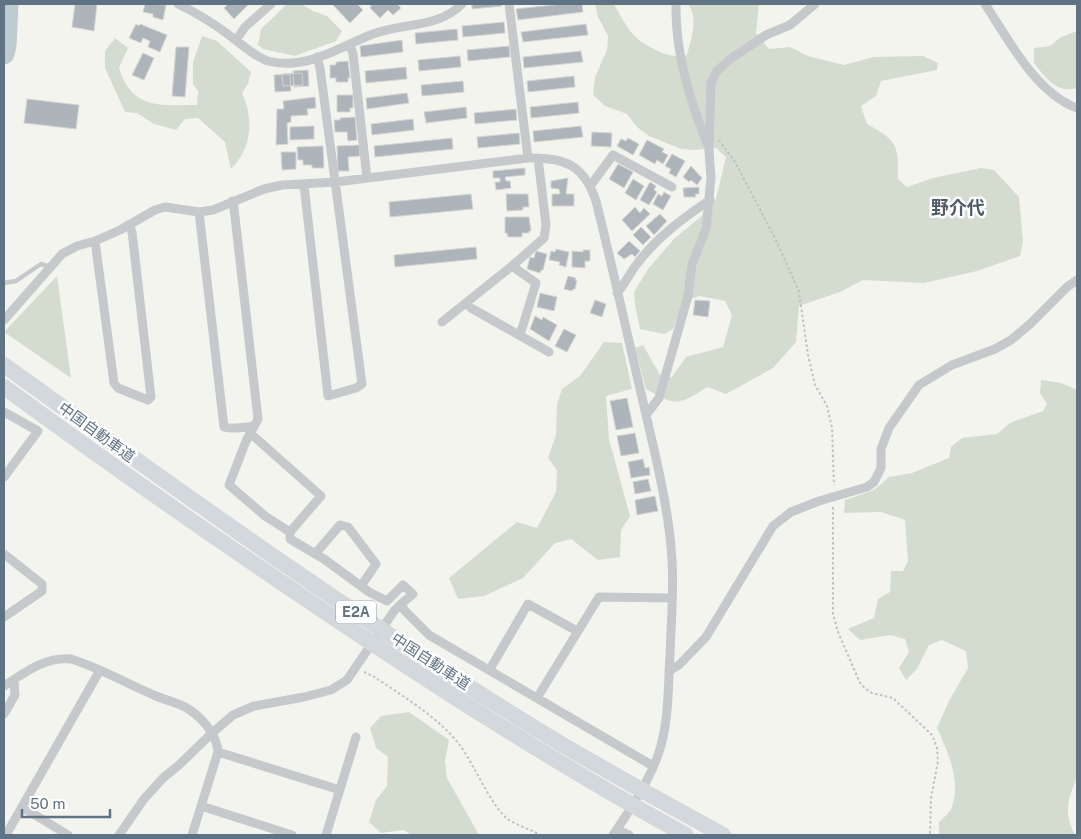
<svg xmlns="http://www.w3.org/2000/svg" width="1081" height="839" font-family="'Public Sans','Noto Sans JP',sans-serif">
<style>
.green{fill:#d4dcd0}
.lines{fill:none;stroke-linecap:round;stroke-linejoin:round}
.river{stroke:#becacf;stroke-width:21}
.building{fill:#adb5bb;stroke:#d5d5d2}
.path{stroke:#bec0c2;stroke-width:2;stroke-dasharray:2.5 2.5;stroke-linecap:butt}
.lane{stroke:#c6c9cc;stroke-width:4.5}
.street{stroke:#c6c9cc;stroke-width:9}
.highway{stroke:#d2d8dc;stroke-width:16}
.labels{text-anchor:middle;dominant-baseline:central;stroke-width:5;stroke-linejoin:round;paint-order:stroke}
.shield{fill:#fff;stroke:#909da9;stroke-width:1}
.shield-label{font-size:14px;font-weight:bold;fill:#607384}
.street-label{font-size:15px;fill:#607384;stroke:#fff}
.quarter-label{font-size:18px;font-weight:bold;fill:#4e5c68;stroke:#fff}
</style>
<rect width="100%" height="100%" fill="#f4f4ef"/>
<path class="green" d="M287 4H301L313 11 327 16 342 31 336 41 295 56 263 49 258 45 261 29Z
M595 4H614C627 27 631 38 656 50 669 56 673 57 687 55 691 38 699 19 688 4H759L756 33 769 49 790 47 808 56 844 65 873 57 923 56 938 63 937 70 881 81 876 96 861 106 867 124C898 141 898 144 898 179L907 187 933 178 981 168 994 170 1019 197 1023 241 1020 256 977 271 924 283 863 280 840 292 799 306 796 342 773 368 726 394 707 387C678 406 675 406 646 389L635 348 643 345 660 375 672 377 686 357 723 347 732 315 725 301 699 296 683 302 673 329 664 334 640 329 635 305 634 292 648 269 674 239 704 214 716 199 726 157 716 148 696 150 681 149 649 136 637 127 627 114 605 106 593 95 595 77 607 50 608 36 598 17Z
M1077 31V88C1057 94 1046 78 1034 63V48L1050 46 1061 37Z
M202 36 217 41 251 72 248 84 242 93C254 119 252 148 231 169L225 142 198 118 185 119 176 130 154 124 137 113 125 112 105 68V51L115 38 128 48 119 68C132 110 160 105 197 105L198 91 193 84V62Z
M57 276 71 378 4 332Z
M604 342 622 343 632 389 606 396 609 439 630 516 621 530 620 557 598 560 571 539 555 543 523 578 484 596 458 599 449 578 517 522 537 528 556 492 557 470 548 458 556 435 557 404 562 389 580 376Z
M1041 380 1061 383 1077 390V777C1068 800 1063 812 1075 835H939V822C943 818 950 813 952 807 961 781 948 752 937 728L949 701 968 668 966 651 942 640 929 645 917 669 906 680 899 668 909 652 905 639 890 635 860 640 848 629 874 618 878 599 890 592 891 571H903L908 561 905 520 881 512 844 513 845 500 874 490 889 477 912 473 949 458 951 447 962 438 997 434 1010 423 1043 411 1047 404 1040 393Z
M409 712 449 740 445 761 447 778 479 835H412L403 830 381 833 369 822 376 800 387 786 388 757 376 748 370 728 381 716Z"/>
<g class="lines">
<path class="river" d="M4 54 6 45 8 4"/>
</g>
<path class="building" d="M75 4H97L94 31 72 27Z
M145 4 166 5 163 20 153 17V14L143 12Z
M228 4H249L234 19 224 8Z
M334 4H357L363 10 350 23 333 5Z
M372 4H397L401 8 393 15 388 10 380 18 370 8Z
M472 4H502V6L472 9Z
M562 4H582L583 12 518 20 516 9Z
M504 22 505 33 463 37 462 26Z
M136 24 139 26 140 24 167 35 160 52 148 47 150 41 143 38 141 43 129 38Z
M586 24 588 35 523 42 521 32Z
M457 29 458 40 416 44 415 33Z
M402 40 403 52 361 57 360 46Z
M509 46 510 57 468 61 467 50Z
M176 47H189L185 97 172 96Z
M581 51 583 62 524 68 523 57Z
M143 53 154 58 144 80 132 75Z
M460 56 461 67 419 71 418 60Z
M348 61 350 78H348V82H336V78H330V65H336V62Z
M406 67 407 79 366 83 365 71Z
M308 70 309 86 294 87 293 71Z
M302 73 303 85 283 86 282 74Z
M290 74 291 91 275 92 274 75Z
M574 76 575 87 528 92 527 81Z
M463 81 464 92 422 96 421 85Z
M407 93 409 103 367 109 366 98Z
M337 95H353V108H350V112H337Z
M315 97 316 108 307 109 308 115 291 116V122L287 123 288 144 276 145 277 109H284L283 101Z
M27 99 79 105 76 129 24 123Z
M578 102 579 113 531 118 530 107Z
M466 107 467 118 426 123 424 112Z
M516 109 517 120 475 124 474 113Z
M355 117 357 140 348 141 347 132H335L334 120H340V118Z
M413 119 414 130 372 135 371 124Z
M314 126V139L290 140V127Z
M581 126 583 137 534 142 533 131Z
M592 132 612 133 611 147 591 146Z
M519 133 520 144 478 148 477 137Z
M452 138 453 149 375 157 374 146Z
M628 138 639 144 633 155 617 146 621 139 626 141Z
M647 140 664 149 662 152 668 155 663 164 657 160 655 164 639 155Z
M359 145 360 156 348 157 349 171H338L337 146Z
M323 146 324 168H312V165H303V160H298L297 147Z
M281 152H296V169L282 170Z
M672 154 685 161 676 177 669 173 671 169 665 166Z
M618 164 633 172 624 188 609 179Z
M691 166 702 178 697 185 691 180 689 182 683 177Z
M525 168V175L505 177 506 181H510L511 188 496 190 495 182H500V178H493V171Z
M568 178 566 194H574V206H552V194H560L559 189 551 188V181Z
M633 179 644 186 636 200 625 193Z
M650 182 656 186 654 190 657 192 649 205 640 200Z
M699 187V194H695L696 197H684L683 188Z
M664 192 671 196 663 210 653 204 658 194 662 196Z
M471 194 473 209 390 217 389 202Z
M506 194H528L529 207H523V210L507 211Z
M635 207 640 213 644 208 650 214 632 231 622 220Z
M660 214 667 221 654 235 646 226Z
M505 217H529L531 231H529V233H522V237H508L507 233H505Z
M641 227 651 237 643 245 633 235Z
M629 241 640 251 635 257 632 254 624 259 617 253Z
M476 247 477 259 395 267 394 255Z
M556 249 569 252 566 267 559 265 560 262 549 260 551 251 555 252Z
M583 250H590V261H585V268L572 267V251L583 252Z
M536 251 547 254 543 270H541L540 273 527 269 530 257 534 258Z
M568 276 576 278 575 280 577 281 575 289H573L572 291 564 289Z
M540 293 557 297 554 311 537 307Z
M595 300 606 304 602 317 590 313Z
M695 300 710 301 708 317 693 315Z
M535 316 542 320 543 317 557 325 549 341 530 329Z
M564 329 576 335 567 352 555 346Z
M627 398 633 427 616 430 610 401Z
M635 433 639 453 621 456 617 436Z
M643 459 645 468 649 467 650 475 631 478 628 462Z
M648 479 651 491 635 494 633 482Z
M655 496 658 511 637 515 635 500Z"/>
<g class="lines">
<path class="path" d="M719 140 735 162 776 240 799 292 808 355 815 385 827 406 832 428 834 485
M833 507V614L838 632 860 683 866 689 872 693 893 698 932 735 937 748 938 761 931 798 930 835
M364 672 373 676C401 695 438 717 459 744 473 762 493 810 509 820 519 826 530 829 540 835"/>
<path class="lane" d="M4 283 16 281 41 264 50 267"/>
<path class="street" d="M178 4C197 13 216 25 233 38 244 46 255 57 268 61 306 71 339 47 373 34 402 23 439 28 462 4
M509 4 528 158
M676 4C675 53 690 101 708 146
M985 4C1008 39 1036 93 1077 108
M236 40 245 27 271 4
M350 45 353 54 367 178
M304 185 328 396 356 388 362 384 320 68 317 57
M591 185 613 155 672 187
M232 201 234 208 258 419 246 441 229 485 265 516 290 532
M199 212 224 427C234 430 244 426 254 427
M95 241 114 383 118 388 148 400 151 397 132 232 129 225
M512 266 536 283 520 335
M617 293C625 284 629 274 637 264 656 238 683 218 710 200
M467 303 471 308 549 352
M4 320 62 254 77 246 95 241 120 230 155 210 165 207 199 212 213 210 264 189 282 185 336 182 528 158C565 157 584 165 596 201 612 265 626 329 641 393 653 446 669 506 672 560 674 592 671 623 670 655 668 686 669 719 660 749 652 776 629 812 613 835
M442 322 512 266 544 238 546 225 538 158
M4 412 38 431 4 477
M646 415 659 398 688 296 692 264 706 229 711 178 709 150 711 83 717 71 729 60 766 35 790 25 815 4
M250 433 321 496 290 532V539L324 559 369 592 387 601 403 585 413 594 401 604
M4 554 42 584V591L4 617
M315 554 340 525 348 527 376 564 361 586
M490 669 528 604 577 631
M669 671 679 665 706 637 773 526 791 512 819 501 867 487 874 482 881 468V449L889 428 919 385 952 365 995 349 1011 340 1030 324 1067 287 1077 280
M4 686C26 672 44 657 71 659 100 668 128 684 156 696 165 700 176 702 185 707 200 715 217 734 218 752L192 835
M537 698 599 597 672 598
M4 714 15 695 14 680
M218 752 340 790
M201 806 292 835
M22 807 68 835
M617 830 629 835
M6 835 100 670
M119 835 144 799 163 778 179 765 211 734 233 715 254 706 304 697 331 690 347 680 394 611 401 604 405 611 429 635 653 766
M326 835 356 737"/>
<path class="highway" d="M4 365C180 492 357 619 543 733 602 769 663 802 723 835
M4 387C104 460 206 532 309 601 432 684 556 764 686 835"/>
</g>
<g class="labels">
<rect class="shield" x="336" y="600.5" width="40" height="23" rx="4"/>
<g class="shield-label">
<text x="356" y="612">E2A</text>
</g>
<g class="street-label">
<text transform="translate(97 432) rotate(36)">中国自動車道</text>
<text transform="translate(431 661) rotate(33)">中国自動車道</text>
</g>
<g class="quarter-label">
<text x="958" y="207">野介代</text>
</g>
</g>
<rect width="1081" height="839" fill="none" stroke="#607384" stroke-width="10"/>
<path d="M22 809v8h88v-8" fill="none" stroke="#607384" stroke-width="2.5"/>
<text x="30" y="809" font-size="15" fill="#607384" stroke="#ffffff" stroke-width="4" paint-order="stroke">50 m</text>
</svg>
